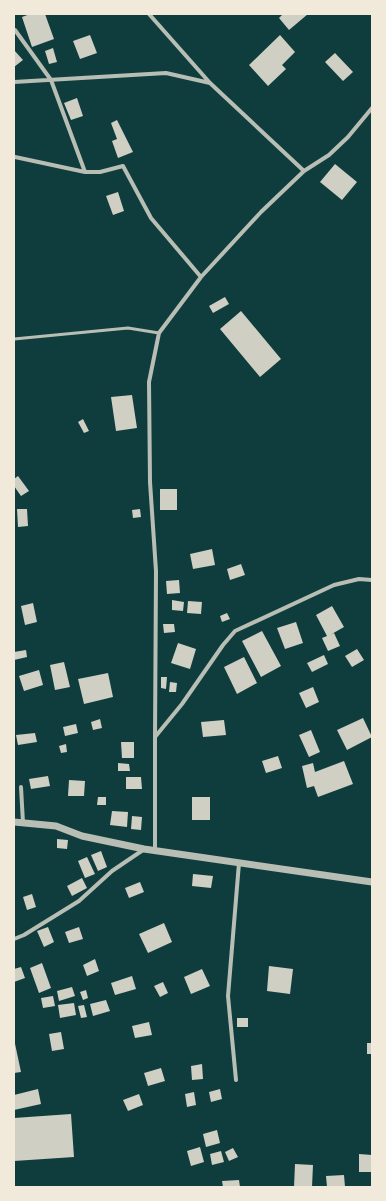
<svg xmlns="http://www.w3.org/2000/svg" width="386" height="1201" font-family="Manrope,sans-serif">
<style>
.building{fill:#cfcfc3}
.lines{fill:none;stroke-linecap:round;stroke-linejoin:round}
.service{stroke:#b8beb3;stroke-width:3}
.minor{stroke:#b8beb3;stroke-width:4}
.tertiary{stroke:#b8beb3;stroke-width:7}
</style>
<rect width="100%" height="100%" fill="#0f3d3e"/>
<path class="building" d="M30 14H45L54 39 32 47 22 17Z
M283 14H308L289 30 279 18Z
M90 35 97 53 80 59 73 41Z
M280 35 295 52 282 65 286 69 268 86 249 65Z
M53 48 57 62 49 64 45 51Z
M14 50 23 60 14 67Z
M335 53 353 72 343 81 325 62Z
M77 98 83 116 71 120 64 103Z
M117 120 133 152 118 158 112 141 117 139 111 123Z
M335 164 357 182 342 200 320 182Z
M118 192 124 211 113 215 106 196Z
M225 297 229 304 213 313 209 306Z
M241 311 281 359 260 377 220 329Z
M132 395 137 428 116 431 111 397Z
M83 419 89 431 84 433 78 422Z
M18 476 29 491 21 496 14 486V479Z
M160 489H177V510H160Z
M17 509H27L28 526 18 527Z
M140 509 141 517 133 518 132 510Z
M212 549 215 565 193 569 190 554Z
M241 564 245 575 230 580 227 569Z
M179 580 180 593 167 594 166 581Z
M172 600 184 602 183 611 172 610Z
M188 601 202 602 201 614 187 613Z
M33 603 37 622 25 625 21 606Z
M332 606 344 627 330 635 334 633 340 646 328 651 322 638 327 636 316 615Z
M227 613 230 619 222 622 220 616Z
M296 622 303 643 285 649 277 628Z
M163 624H174L175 632 164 633Z
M262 631 281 666 261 677 242 641Z
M178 643 196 649 190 669 171 663Z
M357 649 364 660 352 667 345 656Z
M26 650 27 657 14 660V652Z
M324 655 328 664 312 672 307 663Z
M244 657 257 683 237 694 224 667Z
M64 662 70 687 55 690 50 665Z
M39 670 43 685 24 691 19 676Z
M108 673 113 697 84 704 78 679Z
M161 677H167L166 689 161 688Z
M170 682 177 683 176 692H169Z
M313 687 319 702 306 708 299 693Z
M363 718 372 737 347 750 337 730Z
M100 719 102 728 93 730 91 722Z
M224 720 226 735 203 737 201 722Z
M76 724 78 733 65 736 63 727Z
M311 730 320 752 309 757 299 735Z
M35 733 37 742 18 745 16 735Z
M121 742H134V758H122Z
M66 744 67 752 61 753 59 746Z
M278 756 282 768 266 773 262 761Z
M344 761 353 784 318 797 314 786 307 788 302 766 313 763 315 772Z
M118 763 129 764 130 771H118Z
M48 776 50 786 31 789 29 779Z
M126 777H141L142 789H126Z
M69 780 85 781 84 796H68Z
M98 797H106V805H97Z
M192 797H210V820H192Z
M112 811 128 812 127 827 110 825Z
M132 816 142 817 141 830 131 829Z
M57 839 68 840 67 849 57 848Z
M101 851 107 867 98 871 91 855Z
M87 857 95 874 85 878 78 861Z
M193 874 213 876 211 888 192 886Z
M82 878 87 888 72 896 67 886Z
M140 882 144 892 129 898 125 888Z
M32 894 36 907 27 910 23 897Z
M164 923 172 942 148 953 139 934Z
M48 927 54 942 44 947 37 931Z
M79 927 83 939 69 943 65 932Z
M95 959 99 971 87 976 83 965Z
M42 963 51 988 39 993 30 968Z
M269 966 293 969 290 994 267 991Z
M21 967 25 978 14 982V969Z
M202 969 210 986 191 994 184 977Z
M132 976 136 989 115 995 111 983Z
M163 982 168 993 160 997 154 986Z
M72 987 75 996 59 1001 57 991Z
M86 990 88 998 83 1000 80 992Z
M53 996 55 1006 43 1008 41 998Z
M106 1000 110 1011 93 1016 90 1004Z
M74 1003 76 1015 60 1018 58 1005Z
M84 1005 87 1017 81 1018 78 1006Z
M237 1018H248V1027H237Z
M149 1022 152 1035 135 1038 132 1026Z
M61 1032 64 1049 52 1051 49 1034Z
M14 1039 21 1072 14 1073Z
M367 1043H372V1054H367Z
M202 1064 203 1079 192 1080 191 1066Z
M161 1068 165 1081 148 1086 144 1073Z
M38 1089 41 1104 14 1110V1095Z
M220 1089 222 1099 211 1102 209 1092Z
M194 1092 196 1105 187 1107 185 1094Z
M139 1094 143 1105 128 1111 123 1100Z
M71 1114 74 1157 14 1161V1118Z
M217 1130 220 1143 206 1147 203 1134Z
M200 1147 204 1162 191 1166 187 1151Z
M233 1148 238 1157 229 1161 225 1152Z
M221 1151 224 1162 212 1165 210 1154Z
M359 1154 372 1155V1172H359Z
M295 1164 313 1165 312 1187H294Z
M344 1175 345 1187H327L326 1176Z
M239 1180 240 1187H223L222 1181Z"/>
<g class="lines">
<path class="service" d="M14 339 128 328 159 333"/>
<path class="minor" d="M149 14 210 83 304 171
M15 30 51 80 85 172
M14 82 166 73 210 83
M15 157 85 172H100L123 166 151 218 201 277
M155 737 156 571 150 482 149 382 159 333 201 277 261 212 304 171 329 155 348 137 372 108
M21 787 23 823
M155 850V737L182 704 223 645 235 631 334 585 359 579 372 580
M14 939 24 935 79 901 112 871 143 850
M236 1080 228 996 239 863"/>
<path class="tertiary" d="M14 822 56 826 82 836 144 849 372 882"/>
</g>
<rect width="386" height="1201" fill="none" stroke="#f1e9da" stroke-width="30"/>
</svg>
